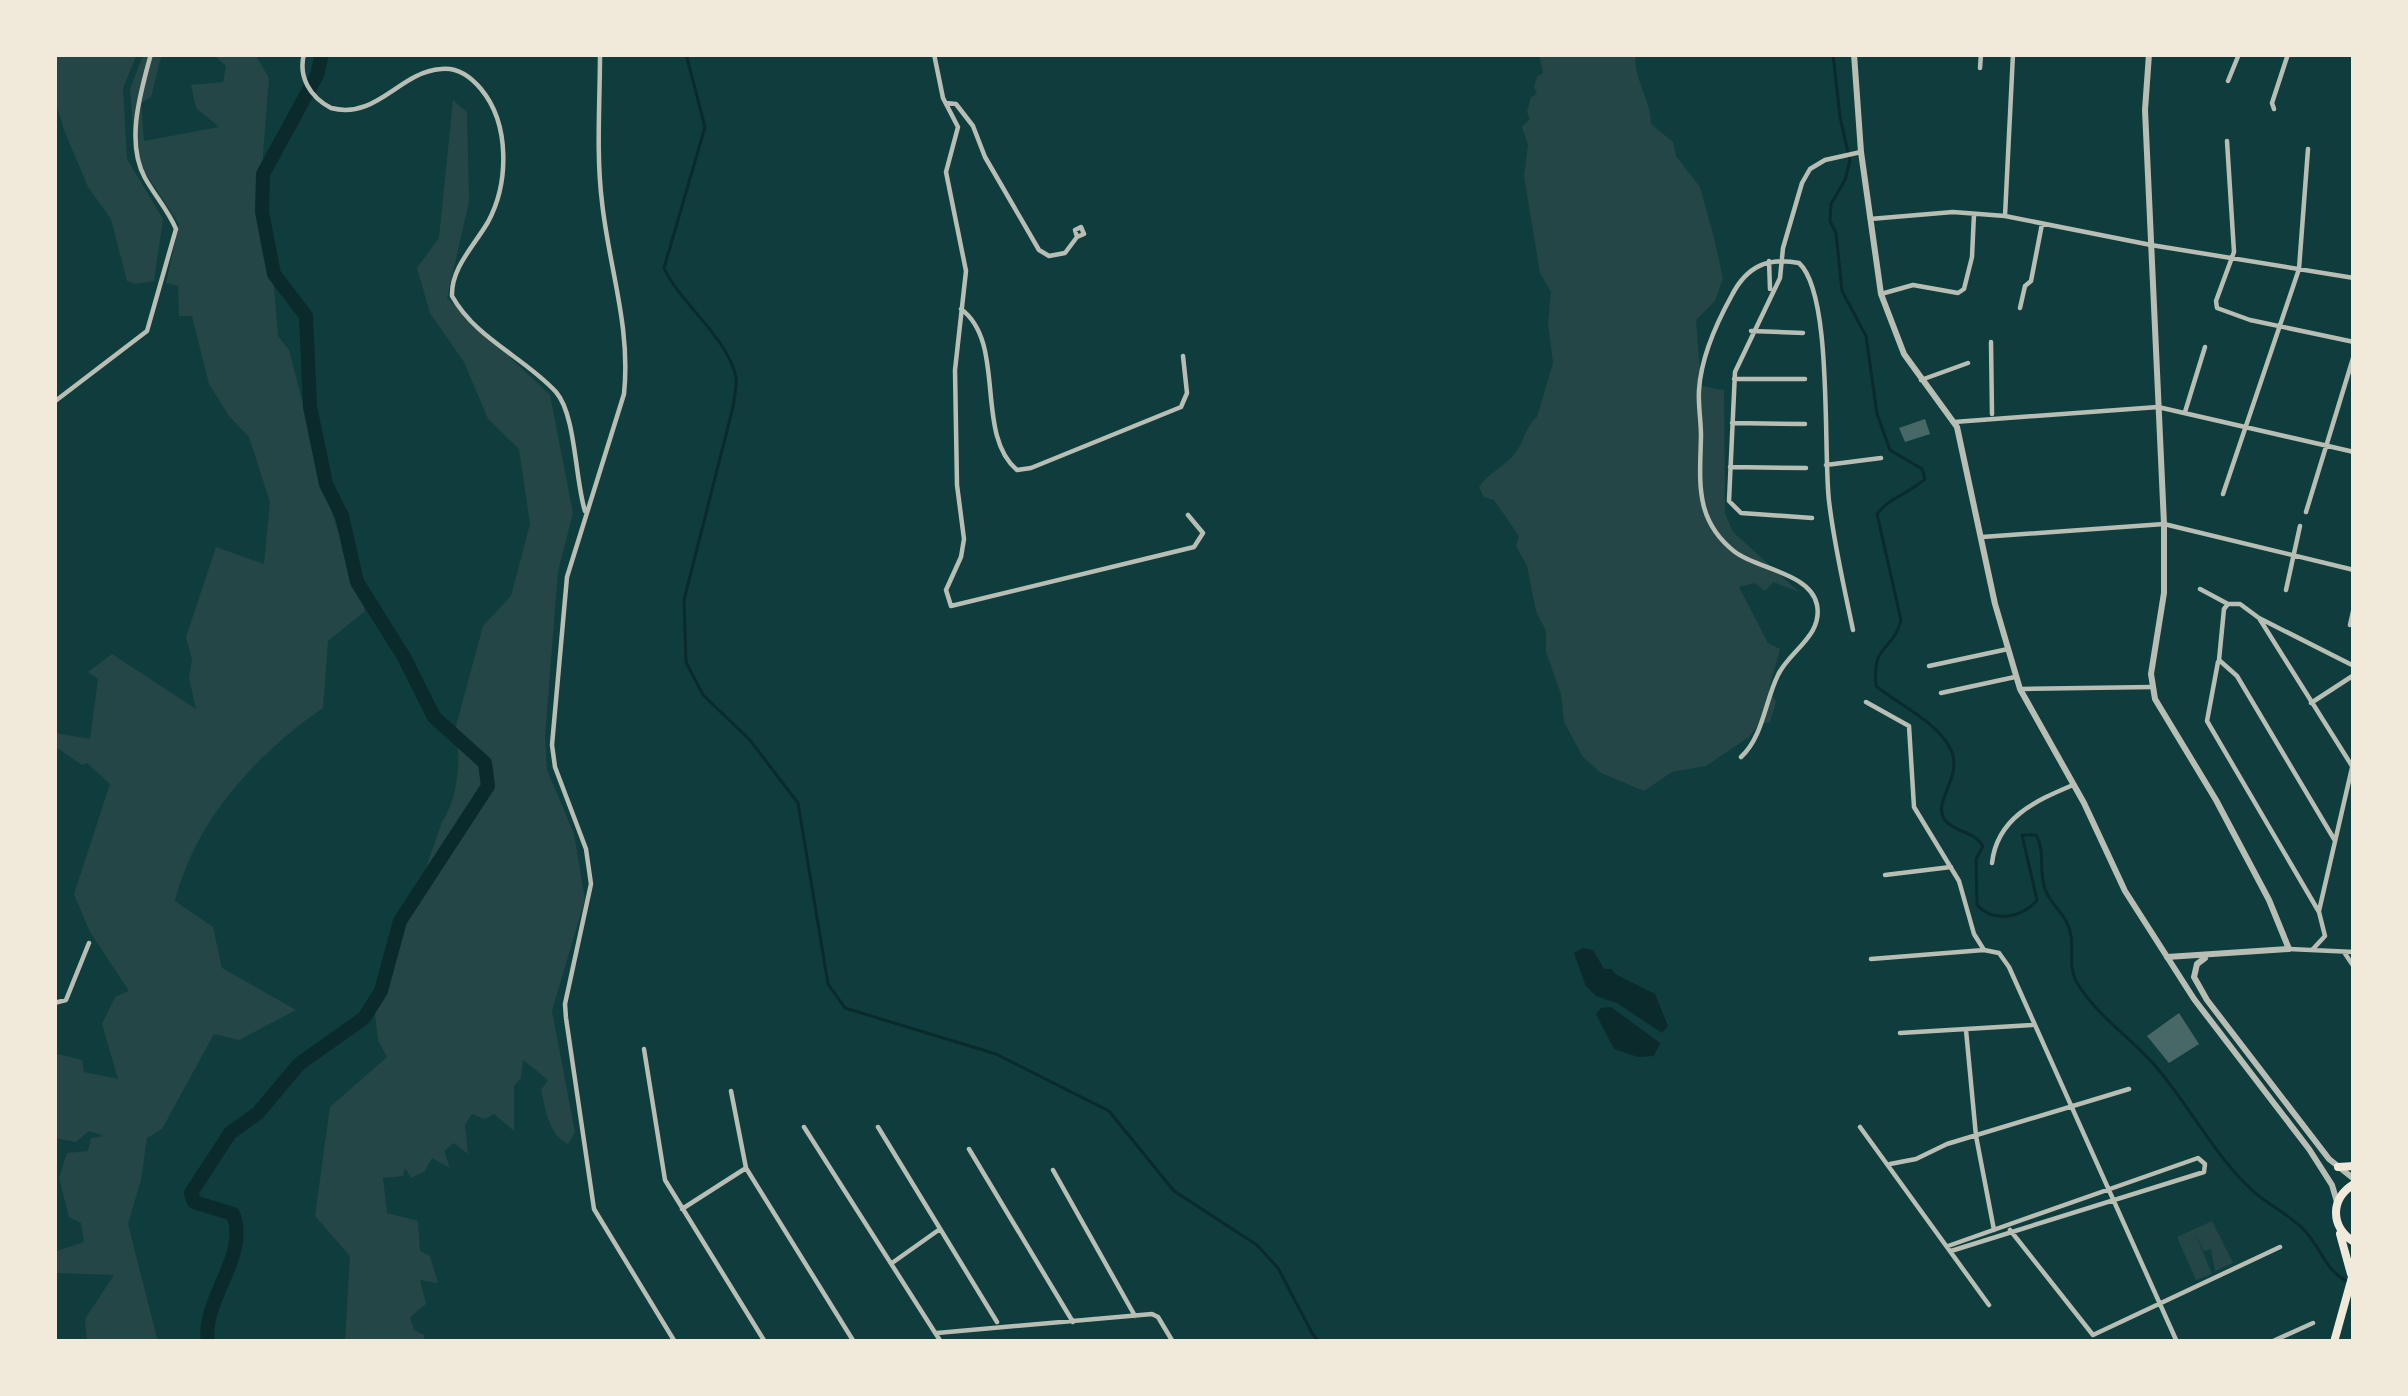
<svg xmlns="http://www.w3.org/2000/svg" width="2408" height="1396" font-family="'Alegreya Sans',sans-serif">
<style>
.green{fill:#244646}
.water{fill:#0a2a2b}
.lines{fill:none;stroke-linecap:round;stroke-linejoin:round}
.stream{stroke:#0a2a2b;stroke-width:3}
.river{stroke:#0a2a2b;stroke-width:14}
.building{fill:#486865}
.minor{stroke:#b8beb3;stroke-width:4.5}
.tertiary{stroke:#b8beb3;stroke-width:6}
.trunk{stroke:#f1e9da;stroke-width:8}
</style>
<rect width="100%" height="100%" fill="#0f3d3e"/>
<path class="green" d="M54 54H137L123 88 127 159 163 219 154 281 136 284 127 281 111 219 88 187 64 130 54 96Z
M152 54H162L151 97 141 103 144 141 219 127 196 108 191 85 223 82 226 66 213 54H255L269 78 263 155 278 336 289 350 330 507 365 611 328 641 323 708C256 754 195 821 175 901L213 927 222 968 296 1010 239 1040 214 1034 162 1129 147 1138 141 1180 128 1224 158 1342H87L85 1319 114 1275 56 1273 54 1252 84 1242 81 1223 69 1217 59 1178 67 1153 88 1151 91 1138 104 1136 89 1131 76 1142 54 1138V1053L82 1060 84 1072 118 1079 102 1024 115 997 129 991 90 932 74 894 110 784 87 763 82 765 54 746 55 733 90 739 98 679 88 672 112 654 196 709 189 678 192 659 186 637 216 547 264 564 270 502 249 437 229 416 209 384 192 316H179L178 286 166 283 179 224 135 157 130 89 142 58Z
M1539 54H1636C1632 77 1651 99 1651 124L1673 142 1676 156 1700 187 1714 238 1723 278 1715 301 1696 320 1701 386 1724 390 1725 513 1733 532 1799 592 1773 582 1765 591 1755 583 1739 587 1768 643 1780 649 1769 689 1776 702 1770 722 1759 724 1749 737 1706 766 1672 772 1644 791 1601 773 1583 757 1564 722 1561 694 1546 652V631L1536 611 1527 566 1516 546 1519 536 1494 500 1484 497 1479 487C1489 472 1506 466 1516 452 1525 440 1525 427 1537 417L1553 363 1548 323 1551 292 1540 273 1524 176 1528 145 1522 127 1530 119 1527 112 1531 97 1537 94 1534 87 1537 77 1543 73Z
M453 100 467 112 469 202 447 298 550 395 573 513 558 571 545 737 547 770 574 834 585 899 552 1011 575 1132 568 1144C548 1134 546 1110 541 1090L548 1080 523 1060 521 1078 514 1086V1131L494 1114 485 1119 472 1114 465 1125 468 1154 454 1143 444 1151 450 1168 432 1158 425 1171 411 1178 405 1168 403 1176 383 1178 387 1213 418 1221 420 1251 430 1256 438 1283 420 1280 426 1304 410 1317 414 1330 424 1335V1342H345L350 1256 315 1216 330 1107 387 1057 378 1040 375 1014 442 822C458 798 462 758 455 730L483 626 511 596 530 524 519 449 488 419 464 362 430 313 417 268 439 238Z
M2212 1221 2233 1263 2215 1271 2211 1249 2204 1251 2195 1233 2212 1274 2196 1280 2177 1237Z"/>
<path class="water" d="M1583 948 1593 950 1604 969H1612L1615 974 1655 994 1668 1026 1662 1033 1617 1003 1596 996 1586 986 1574 953Z
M1611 1007 1660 1043 1654 1056 1638 1057 1614 1049 1596 1014 1601 1008Z"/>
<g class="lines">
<path class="stream" d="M686 54 705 127 664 268C680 303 728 338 736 377 737 386 734 399 733 407L684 600 686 662 703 695 749 739 798 803 828 984 845 1008 996 1054 1109 1111 1174 1191 1257 1245 1278 1268 1311 1331
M1833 54 1840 117 1850 161 1845 180 1831 204 1830 221 1836 233 1842 291 1866 336 1877 414 1890 450 1922 469 1925 479C1910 493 1890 497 1877 514L1901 620C1893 653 1872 641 1876 686 1899 705 1936 721 1950 748 1965 776 1931 802 1945 820 1955 833 1973 830 1983 846L1976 859 1977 905C1993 923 2022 918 2037 900L2022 835H2036C2046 852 2038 870 2045 889 2051 907 2068 914 2071 936 2073 951 2069 968 2076 981 2097 1017 2132 1038 2157 1068 2191 1108 2216 1158 2254 1192 2270 1206 2292 1216 2306 1232 2321 1249 2325 1269 2346 1281
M1311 1332 1319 1342"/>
<path class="river" d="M208 1342C201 1300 250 1256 233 1214L194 1202 191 1193 230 1133 258 1113 299 1064 364 1018 381 991 400 921 488 786 485 763 434 717 404 657 357 582 342 516 326 484 310 407 306 316 274 274 262 212 263 174 317 75 322 54"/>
</g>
<path class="building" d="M1925 419 1930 434 1905 442 1899 428Z
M2179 1013 2199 1044 2169 1063 2147 1036Z"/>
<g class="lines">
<path class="minor" d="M304 54C298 77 310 97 331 108 377 120 399 72 441 69 457 67 471 77 481 89 510 124 509 183 488 222 474 246 451 268 452 296 476 339 524 357 556 392 576 415 575 480 585 511
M600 54C600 103 596 153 602 202 609 268 631 326 624 394L567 577 552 745 555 767 586 849 591 884 565 1004 566 1018 594 1209 675 1342
M934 54 943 98 958 127 946 172 966 271 955 370 957 485 964 539 961 557 946 590 951 606 1194 547 1203 533 1188 515
M2354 54V60
M1980 68 1981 54
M2228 81 2239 54
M946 103 956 104 973 126 985 157 1039 250 1049 256 1065 253 1077 237
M2274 109 2272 103 2288 54
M2227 141 2234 252 2216 301 2217 308 2250 320 2354 342
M2005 216 2013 54
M1870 219 1953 212 2005 216 2151 245 2354 278
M1081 227 1084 234 1077 237 1075 230Z
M1769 261 1770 289
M1881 294 1913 285 1958 293 1964 289 1972 257 1974 214
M2020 308 2025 286 2031 281 2042 224
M961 309C1007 343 974 434 1017 470L1031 468 1181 407 1187 393 1183 356
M1751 331 1803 333
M1991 342 1992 414
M1734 379H1805
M1921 380 1968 363
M54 402 147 331 176 229C168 210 155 196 145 178 125 142 141 91 151 54
M2185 412 2205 347
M1954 422 2158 407 2354 452
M1732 423 1805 424
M1826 465 1881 458
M1730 467 1806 468
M2223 494 2299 269 2308 149
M2306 512 2354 355
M1812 518 1741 513 1729 501 1735 372 1780 278 1783 248 1802 183 1810 169 1825 160 1861 152
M1982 537 2164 524 2354 570
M2200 589 2228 604
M2286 590 2300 526
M2259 618 2352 766
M2350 625 2354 607
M2218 662 2207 721 2319 912 2325 936 2313 949
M1929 666 2008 649
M2020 689 2152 687
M1941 693 2015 677
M1866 702 1909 726 1914 807 1959 881 1974 934 1984 950 1999 953 2009 967 2177 1342
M2311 703 2354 675
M1741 757C1763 737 1765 701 1778 675 1789 651 1823 636 1817 605 1811 573 1757 569 1735 552 1694 520 1700 482 1701 436 1701 420 1698 405 1699 390 1701 359 1717 322 1732 295 1747 266 1768 257 1799 263 1833 294 1823 451 1829 501 1834 544 1844 587 1853 630
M2334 839 2237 676 2219 660 2224 609 2228 604H2240L2259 618 2354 666
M1992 863C1997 818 2035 801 2073 785
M1885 875 1951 867
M2319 911 2354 759
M2289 949 2354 952
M2344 952 2354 967
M1871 959 1984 950
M54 1003 66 1000 89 943
M1966 1030 1976 1136 1994 1230
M1900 1033 2032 1025
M644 1049 665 1180 765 1342
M731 1091 746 1168 854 1342
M804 1127 941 1342
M878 1127 997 1322
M1860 1127 1989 1305
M969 1149 1073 1322
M1890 1164 1916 1159 1947 1144 2129 1089
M1053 1170 1135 1316
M682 1209 746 1168
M2010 1230 2093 1335 2280 1247
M1948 1246 2198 1158 2205 1164 2204 1172 1951 1251
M892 1263 940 1229
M937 1333 1152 1314 1158 1317 1173 1342
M2271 1342 2313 1323"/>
<path class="tertiary" d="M1854 54 1861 152 1881 294 1904 354 1957 427 1995 604 2020 689 2084 803 2125 891 2194 999 2309 1149 2332 1185 2337 1202
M2149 54 2145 110 2164 524V593L2151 674 2155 699 2216 800 2269 900 2289 949 2167 957
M2205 958 2197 964 2194 977 2207 1000 2329 1159 2354 1179"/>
<path class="trunk" d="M2338 1167 2354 1166
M2354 1184C2330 1199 2330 1226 2354 1242
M2340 1234 2351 1274
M2334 1342 2354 1270"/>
</g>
<rect width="2408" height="1396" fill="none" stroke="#f1e9da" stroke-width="114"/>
</svg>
